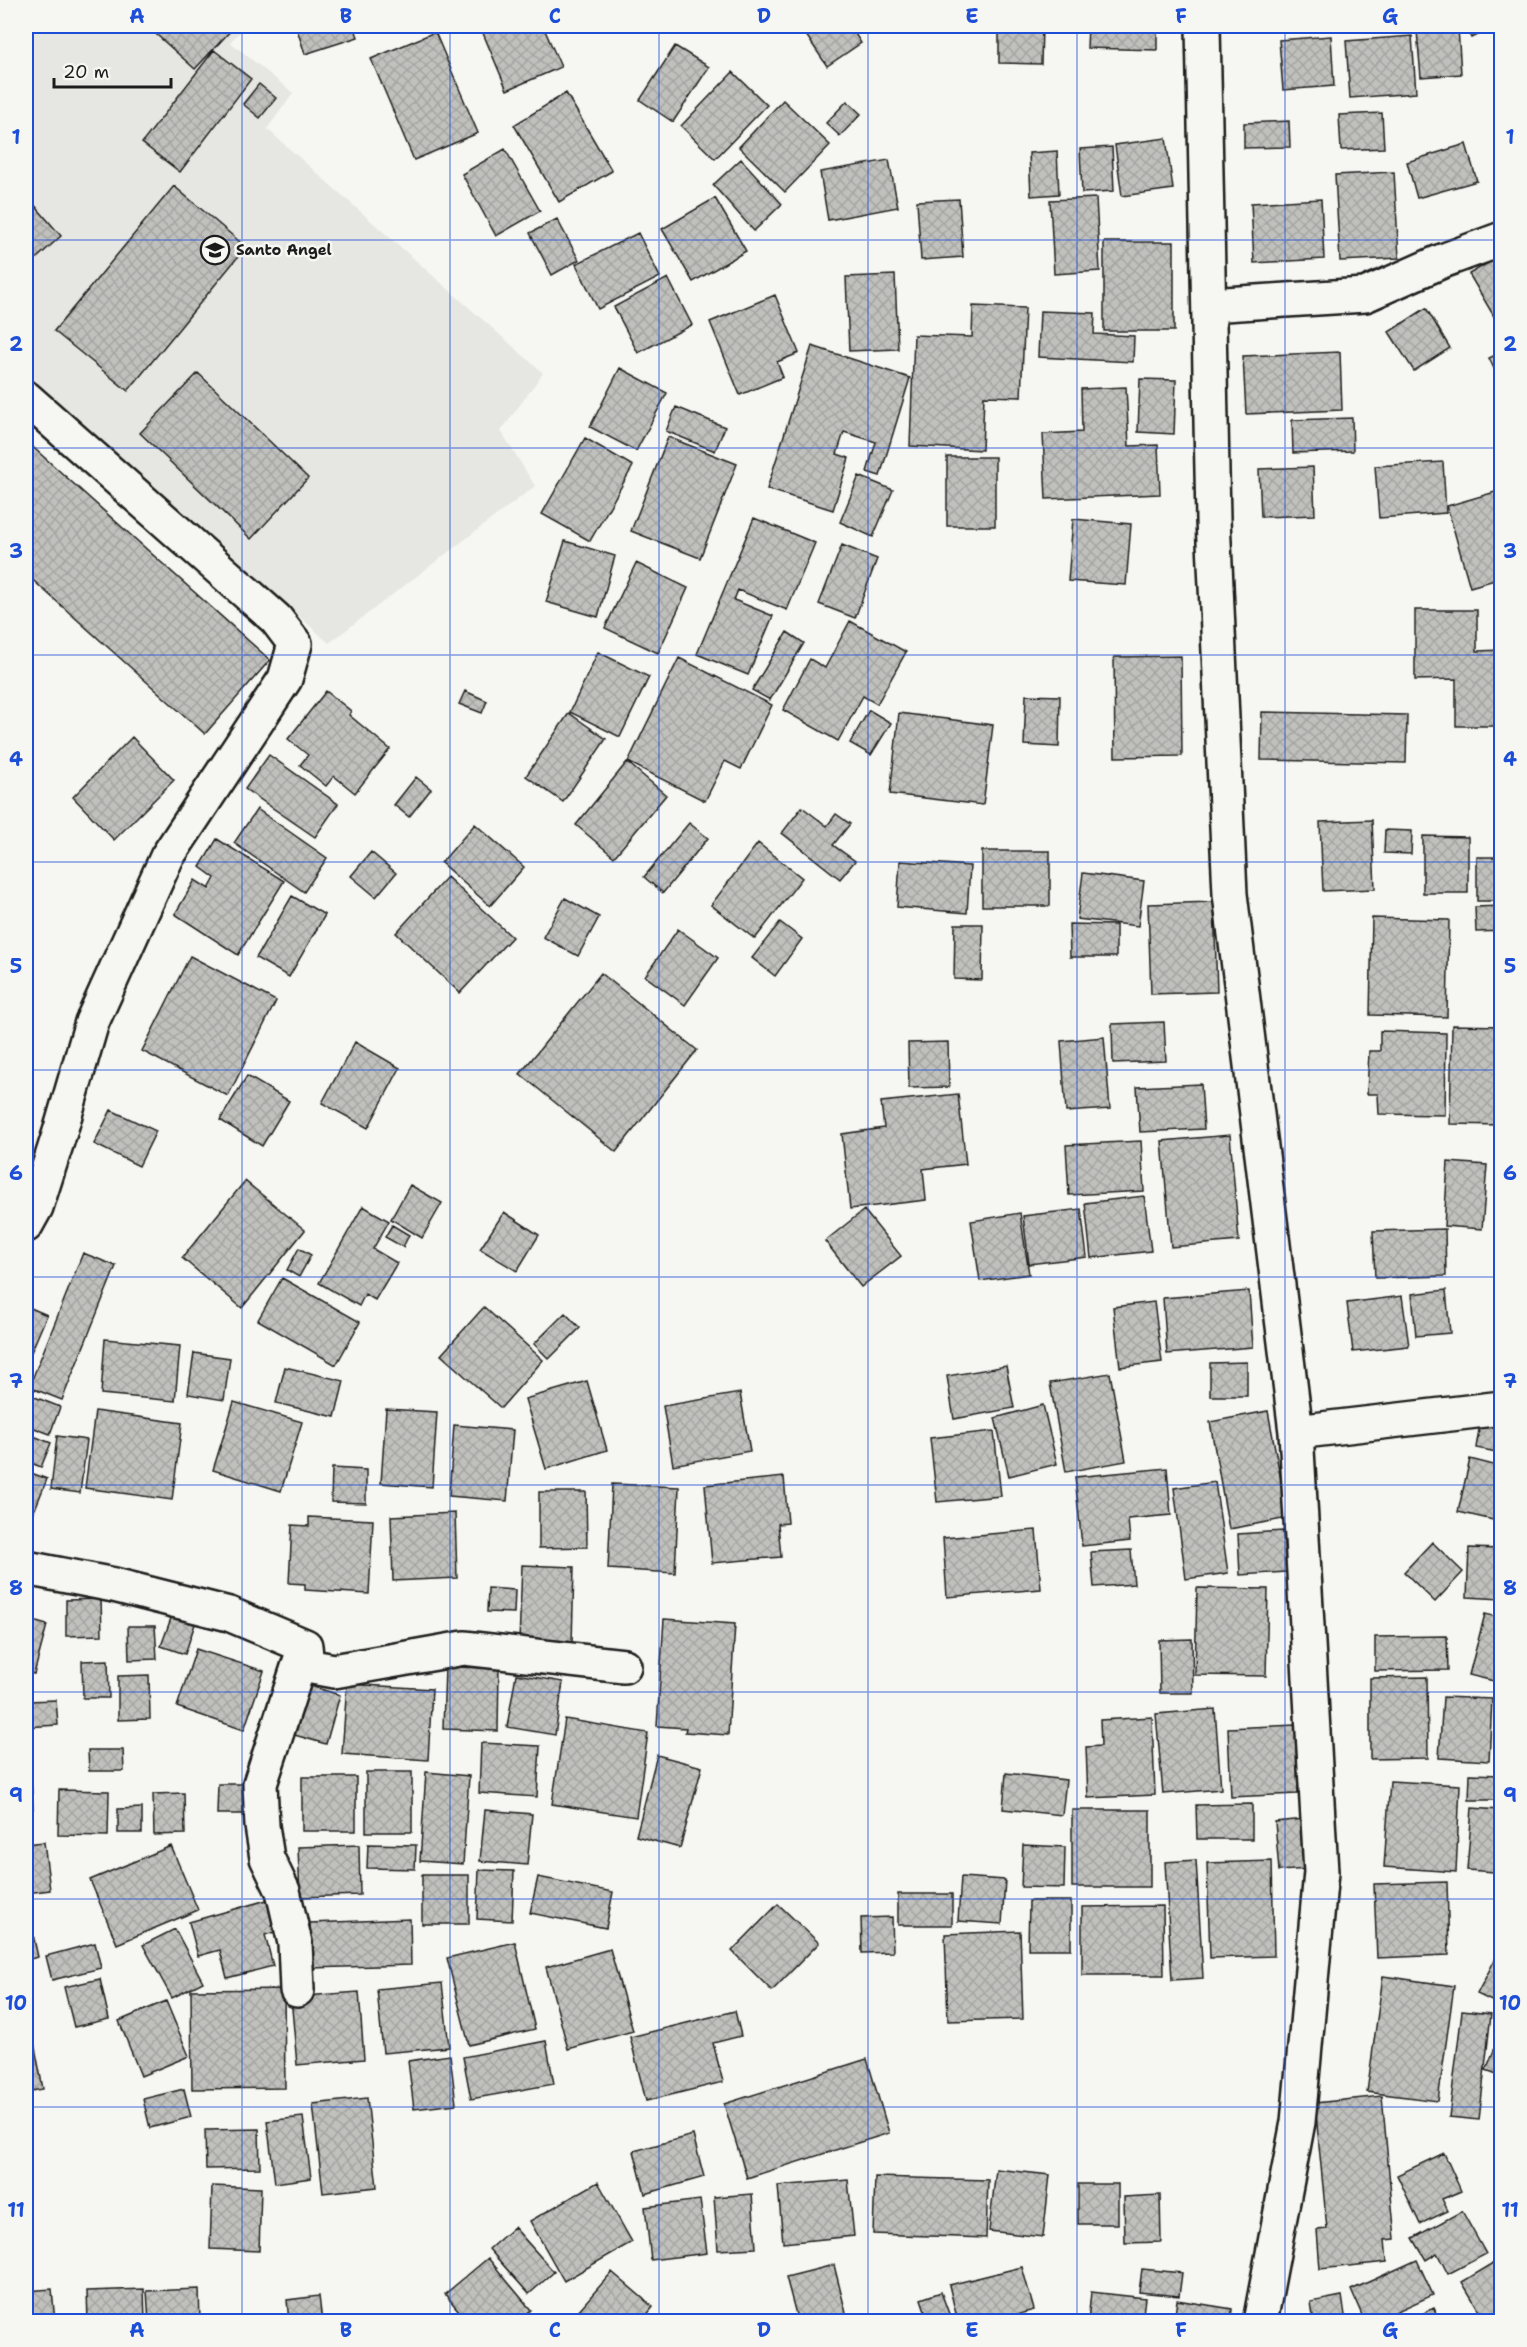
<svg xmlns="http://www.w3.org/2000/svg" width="1527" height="2347" font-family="'Shantell Sans',sans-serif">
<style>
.built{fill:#e6e6e2}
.building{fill:url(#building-cross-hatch);stroke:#1c1c1c;stroke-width:1.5}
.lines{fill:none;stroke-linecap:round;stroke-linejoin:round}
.minor-casing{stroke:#1c1c1c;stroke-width:38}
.minor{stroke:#f6f6f2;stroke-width:33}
.grid{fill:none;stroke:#1d4ed8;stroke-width:1.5;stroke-opacity:0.55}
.labels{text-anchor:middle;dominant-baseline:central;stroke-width:5;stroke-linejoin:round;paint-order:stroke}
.poi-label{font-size:15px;font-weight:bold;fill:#1c1c1c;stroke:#f6f6f2;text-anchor:start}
.neatline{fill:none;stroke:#1d4ed8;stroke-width:2}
.grid-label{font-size:20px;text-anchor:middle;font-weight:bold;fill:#1d4ed8}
</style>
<defs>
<pattern id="building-cross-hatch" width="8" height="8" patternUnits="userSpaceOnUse" patternTransform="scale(1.5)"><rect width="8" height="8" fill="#c0c0bd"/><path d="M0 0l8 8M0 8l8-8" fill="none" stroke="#a4a4a2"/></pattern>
</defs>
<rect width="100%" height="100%" fill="#f6f6f2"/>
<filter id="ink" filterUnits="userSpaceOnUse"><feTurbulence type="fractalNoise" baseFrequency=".0167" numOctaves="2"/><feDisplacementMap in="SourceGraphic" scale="12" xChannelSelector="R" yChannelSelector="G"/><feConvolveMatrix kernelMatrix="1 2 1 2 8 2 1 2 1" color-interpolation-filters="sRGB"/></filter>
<g filter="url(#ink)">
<path class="built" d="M26 26H246L230 42 293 93 267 129 543 373 501 431 535 486 329 643 26 372Z"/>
<path class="building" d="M147 26H235L195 69Z
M296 26H354L358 37 305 54Z
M480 26H543L561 67 507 90Z
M800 26H850L861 43 827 66Z
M878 26H903V29L878 30Z
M999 26H1042L1041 64 999 63Z
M1088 26H1157V50L1087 48Z
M1248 26H1276L1249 28Z
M1466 26H1499L1471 38Z
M1458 28 1461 74 1421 77 1417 31Z
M435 32 478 133 414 160 371 59Z
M1331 36 1334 86 1283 90 1279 40Z
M1412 36 1416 93 1350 98 1346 41Z
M675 46 709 67 673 122 640 100Z
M214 50 251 79 180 172 142 143Z
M733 72 767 105 715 159 681 126Z
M259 84 276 98 260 118 243 104Z
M566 93 612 171 559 202 514 125Z
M783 100 830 145 785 192 739 147Z
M847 101 861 114 840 136 826 123Z
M1382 113 1384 148 1341 150 1339 115Z
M1289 121 1290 147 1244 148V123Z
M1166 138 1173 189 1122 196 1115 145Z
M1466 144 1477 181 1417 198 1407 162Z
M1112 147 1114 191 1082 193 1080 149Z
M505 149 540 211 496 236 462 174Z
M1057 151 1059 194 1031 196 1029 153Z
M741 159 782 204 754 231 713 185Z
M889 160 898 207 828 220 820 172Z
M1394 172 1399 258 1340 261 1335 175Z
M174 186 246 247 128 391 54 331Z
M26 195 61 236 26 268Z
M715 198 746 251 693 282 662 229Z
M1096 198 1100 271 1054 274 1050 200Z
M959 199 963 257 921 260 917 201Z
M1321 199 1324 259 1254 263 1251 203Z
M557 219 579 260 552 275 530 233Z
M638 233 660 277 598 309 576 264Z
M1104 242H1174V331H1104Z
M1500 256 1502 258V330L1469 274Z
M895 275 898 349 849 351 846 277Z
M668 278 692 325 638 353 614 307Z
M775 295 799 353 777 362 783 377 740 395 710 322Z
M973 306 1025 308 1021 397 984 396 982 450 910 446 914 335 972 337Z
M1426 308 1450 348 1414 371 1389 332Z
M1040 311 1095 313 1094 334 1134 336 1133 362 1038 357Z
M812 346 910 378 880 476 867 472 876 442 844 432 837 454 849 458 833 510 767 489Z
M1340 352 1342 410 1246 414 1243 356Z
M1502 352V385L1489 358Z
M620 368 667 393 636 451 590 427Z
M198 373 308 478 251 539 140 433Z
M1140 379 1176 380 1174 434 1138 432Z
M1126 387 1129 446 1158 445 1160 494 1046 499 1043 434 1082 432 1081 389Z
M676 407 725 427 715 451 666 431Z
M1352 418 1353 451 1293 453 1292 420Z
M668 437 737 464 700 558 631 531Z
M585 438 633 466 590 541 542 514Z
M26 441 270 660 205 734 26 574Z
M947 457H995V526H947Z
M1443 462 1446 513 1379 518 1375 466Z
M1313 467 1315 515 1261 517 1259 469Z
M859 476 893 490 873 537 840 522Z
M1502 490V578L1470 587 1447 506Z
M754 518 815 543 787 610 738 590 734 600 773 616 748 675 697 654Z
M1073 519 1131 524 1126 585 1068 581Z
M565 541 615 556 598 617 546 602Z
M842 545 877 559 855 618 819 604Z
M636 563 688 588 658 653 605 628Z
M1415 610H1477V651L1502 650V726H1456V679L1415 680Z
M850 621 906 652 877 704 863 696 838 741 783 710 810 659 825 668Z
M787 632 804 643 770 700 752 690Z
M598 652 649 677 620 737 570 712Z
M1181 656 1182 756 1115 757 1114 657Z
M679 658 772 705 741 769 725 761 705 801 628 762Z
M326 691 351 711 349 715 390 749 355 793 334 776 326 786 300 765 308 755 288 739Z
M465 691 487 701 482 713 459 704Z
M1026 695 1060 696 1059 747 1024 745Z
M869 710 891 723 871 755 850 743Z
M1262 712 1407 715 1406 763 1261 760Z
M569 713 606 739 563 802 526 776Z
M899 713 993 725 983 805 890 794Z
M132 737 174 780 114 840 73 797Z
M269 755 338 804 315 837 245 789Z
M627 762 666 795 614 857 576 825Z
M416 777 431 789 409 817 394 805Z
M802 807 827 826 836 814 850 824 833 845 855 861 840 879 782 833Z
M257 809 327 858 304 892 234 843Z
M1372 820 1375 889 1323 891 1320 822Z
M689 823 708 838 663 893 644 877Z
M475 824 524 867 490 906 441 863Z
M1385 830 1412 831 1411 854 1384 853Z
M1423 836 1468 837V893H1423Z
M217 839 284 881 238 955 175 914 195 880 209 889 215 878 200 867Z
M758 843 802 878 755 939 711 905Z
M982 851H1050V906H982Z
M371 852 396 873 376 897 351 876Z
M1477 857H1502V901H1477Z
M900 861 970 866 967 913 897 907Z
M1083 873 1144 881 1138 926 1077 919Z
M447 877 512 937 460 993 396 933Z
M292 896 325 915 289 977 256 958Z
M565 898 599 917 578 956 543 937Z
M1214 902 1217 992 1151 994 1148 904Z
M1502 906V931L1476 932 1475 907Z
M1372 918 1449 920 1447 1017 1370 1015Z
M780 922 802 939 775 976 752 958Z
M955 924H983L982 980 954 979Z
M1069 924 1116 925V957H1070Z
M678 929 718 958 685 1005 645 976Z
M190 956 276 1001 228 1096 142 1051Z
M601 973 697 1050 616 1152 520 1074Z
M1164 1022 1166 1061 1113 1063 1112 1024Z
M1452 1025 1502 1026V1125L1450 1124Z
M1380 1031 1446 1033 1445 1115 1379 1114 1378 1094H1367L1369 1051H1380Z
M1104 1037 1110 1109 1066 1112 1061 1041Z
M355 1042 400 1068 368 1128 322 1103Z
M948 1042 949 1087 909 1088 908 1043Z
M247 1076 289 1101 262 1146 220 1120Z
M1201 1084 1204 1129 1140 1132 1137 1087Z
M958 1094 966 1164 923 1169 926 1200 850 1209 842 1134 884 1128 881 1102Z
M111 1110 156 1131 139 1166 94 1144Z
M1230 1135 1239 1241 1171 1247 1162 1141Z
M1141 1141 1144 1191 1069 1195 1066 1145Z
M1448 1162 1487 1165 1482 1229 1444 1226Z
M245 1181 305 1230 242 1308 182 1258Z
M410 1185 442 1203 422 1238 391 1219Z
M1144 1196 1151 1251 1091 1258 1085 1203Z
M363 1206 389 1221 373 1249 397 1263 375 1300 365 1294 359 1306 319 1283Z
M1081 1209 1087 1257 1029 1264 1023 1216Z
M864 1210 901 1256 861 1287 825 1241Z
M504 1212 539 1235 517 1271 480 1249Z
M1020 1213 1029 1274 980 1281 971 1221Z
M392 1225 409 1235 403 1247 385 1237Z
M1445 1229 1446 1276 1375 1278 1373 1231Z
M299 1248 311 1255 299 1277 287 1270Z
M83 1253 116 1266 62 1400 29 1387Z
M282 1278 360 1322 336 1365 258 1320Z
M1446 1290 1450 1333 1416 1336 1412 1294Z
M1249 1291 1253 1347 1167 1354 1163 1298Z
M1402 1296 1409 1346 1353 1352 1347 1303Z
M1154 1302 1162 1362 1120 1367 1113 1307Z
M26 1306 47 1315 26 1364Z
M484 1307 543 1360 501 1408 441 1355Z
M565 1313 580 1328 549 1359 534 1344Z
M105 1339 180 1346 175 1401 101 1394Z
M194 1353 230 1358 224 1400 188 1394Z
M1247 1362V1396H1210V1363Z
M1006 1366 1014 1408 954 1419 947 1376Z
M285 1367 344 1381 335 1417 276 1403Z
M1110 1373 1126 1461 1066 1472 1050 1383Z
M587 1381 607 1450 546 1469 525 1399Z
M740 1393 750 1451 673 1465 663 1406Z
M27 1394 60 1407 50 1434 26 1425Z
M234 1402 302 1422 281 1491 213 1470Z
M1043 1405 1057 1464 1009 1476 995 1418Z
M386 1409 437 1412 432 1487 381 1483Z
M95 1411 182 1423 172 1500 85 1488Z
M1268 1411 1288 1518 1229 1529 1210 1422Z
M1481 1417 1502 1420V1453L1476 1448Z
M454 1425 513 1430 507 1501 449 1496Z
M994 1431 1001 1496 937 1502 930 1438Z
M26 1433 51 1443 41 1467 26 1461Z
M57 1436 87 1440 80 1493 51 1489Z
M1470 1459 1502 1467V1522L1458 1512Z
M332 1468 366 1470V1503L331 1502Z
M1167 1468 1171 1515 1128 1519 1130 1541 1082 1546 1075 1477Z
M26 1471 47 1479 33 1514 26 1511Z
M784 1477 788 1523 778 1524 781 1557 712 1563 705 1485Z
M1215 1482 1228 1573 1186 1579 1174 1488Z
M612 1484 679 1487 675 1573 608 1569Z
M539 1492H586L587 1547 539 1548Z
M455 1513 457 1578 393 1581 391 1516Z
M309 1517 373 1520 369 1594 305 1590V1584L289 1583 292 1525 309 1526Z
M1036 1530 1041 1589 947 1597 943 1538Z
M1283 1531 1286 1572 1240 1575 1238 1534Z
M1432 1542 1463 1572 1435 1602 1404 1572Z
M1469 1548 1502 1549V1599L1467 1597Z
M1131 1550 1134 1584 1094 1587 1091 1552Z
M522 1565 574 1567 572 1644 519 1642Z
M488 1588 515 1590 514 1613 487 1612Z
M1197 1588 1268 1589 1266 1676 1195 1675Z
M101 1599 102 1635 66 1636V1600Z
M174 1610 197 1618 185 1654 161 1646Z
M1485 1614 1502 1618V1683L1469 1675Z
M26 1619 47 1625 34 1674 26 1672Z
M664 1619 735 1624 728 1735 685 1732 686 1728 657 1726Z
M128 1626H155L157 1659 129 1660Z
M1447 1636 1448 1670 1375 1671V1637Z
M1192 1639 1193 1693H1160L1159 1640Z
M196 1649 264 1671 244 1730 177 1707Z
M108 1660 109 1698H83L82 1661Z
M445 1667 499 1668 498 1731 443 1729Z
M516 1674 563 1682 555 1735 507 1727Z
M149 1675 150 1719 118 1720V1676Z
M1427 1677 1428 1758 1370 1759V1678Z
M297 1682 340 1695 326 1744 284 1732Z
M347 1684 432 1689 428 1760 342 1754Z
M1443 1697 1492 1699 1489 1761 1439 1758Z
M56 1700 58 1725 26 1727V1701Z
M1215 1709 1221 1789 1163 1794 1156 1714Z
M1152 1717 1155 1795 1088 1798 1086 1747 1101 1746 1100 1720Z
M565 1719 648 1733 636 1817 552 1804Z
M1296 1725 1298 1794 1231 1797 1228 1728Z
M26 1733H28L33 1809 26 1810Z
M481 1743 540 1746 537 1797 479 1793Z
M88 1750H123L124 1771H89Z
M657 1755 702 1767 680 1848 636 1836Z
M366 1772H412V1832H366Z
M426 1772 469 1776 463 1864 420 1861Z
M1006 1773 1066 1780 1062 1815 1003 1809Z
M1470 1774 1501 1775V1800H1469Z
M302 1777H356V1831H302Z
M1390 1781 1460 1785 1456 1872 1384 1867Z
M218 1784H251L250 1814H217Z
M59 1790 109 1791 108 1836 58 1835Z
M184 1793 185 1834 154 1835 153 1794Z
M1252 1804V1839H1197L1196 1805Z
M142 1808V1833H118V1809Z
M1472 1808 1499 1810 1494 1872 1467 1870Z
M485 1810 532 1814 527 1865 480 1861Z
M1072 1810H1150V1887H1072Z
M1305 1819 1309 1869 1279 1871 1275 1822Z
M44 1842 50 1890 26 1893V1844Z
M368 1844 416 1845 415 1869 367 1868Z
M359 1845 360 1895 300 1897 298 1847Z
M1023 1845 1065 1847 1064 1888 1021 1887Z
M171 1846 198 1910 117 1944 90 1880Z
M1196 1860 1203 1978 1172 1980 1165 1862Z
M1272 1861 1274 1956 1210 1958 1207 1863Z
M479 1870 514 1871 512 1921 477 1919Z
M422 1875H469V1924H422Z
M538 1877 613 1892 606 1928 530 1913Z
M961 1877 1005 1880 1002 1924 958 1921Z
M1447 1882 1449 1955 1377 1958 1374 1884Z
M898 1894H952V1925H898Z
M274 1898 283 1929 265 1935 273 1966 227 1978 220 1950 198 1956 189 1922Z
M1029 1901H1071V1949H1028Z
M778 1904 819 1943 772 1991 732 1951Z
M1163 1906 1164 1975H1082V1907Z
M892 1917 893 1952 862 1953 861 1918Z
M410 1919 411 1965 311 1968 310 1923Z
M30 1921 38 1957 26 1960V1922Z
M175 1929 203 1982 172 1998 143 1945Z
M1020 1931 1023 2019 948 2021 945 1934Z
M515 1942 535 2029 469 2045 447 1958Z
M95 1943 101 1968 52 1980 46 1956Z
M1502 1946V2006L1477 1994Z
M610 1949 633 2031 568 2049 546 1967Z
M1383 1976 1454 1986 1438 2101 1367 2092Z
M100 1979 109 2019 74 2027 64 1987Z
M442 1983 449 2047 383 2053 377 1989Z
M284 1989 285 2088 192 2089 191 1990Z
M359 1992 364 2059 297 2065 291 1997Z
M166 2001 189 2056 141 2076 119 2021Z
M735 2011 741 2036 713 2043 723 2082 646 2101 630 2037Z
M1462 2011 1491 2014 1479 2120 1449 2117Z
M1502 2030V2076L1486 2070Z
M32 2032 43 2089 26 2092V2033Z
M546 2041 554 2084 471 2099 463 2057Z
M450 2055 456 2104 414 2109 408 2061Z
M867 2059 889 2133 747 2178 724 2104Z
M184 2089 191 2117 150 2128 143 2099Z
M1382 2096 1395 2239 1385 2240 1387 2262 1320 2269 1317 2230 1327 2229 1315 2103Z
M367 2098 377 2187 323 2193 313 2104Z
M303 2117 311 2178 275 2183 267 2121Z
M259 2129 260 2168 206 2169 205 2130Z
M693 2135 704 2177 645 2194 634 2151Z
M1444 2153 1461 2191 1442 2199 1448 2211 1420 2224 1397 2175Z
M996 2169 1050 2175 1043 2237 989 2231Z
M875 2177 988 2180 986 2238 873 2234Z
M848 2180 854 2236 783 2243 778 2186Z
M598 2182 632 2242 564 2281 530 2221Z
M1078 2184H1118V2224H1078Z
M212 2186 261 2188 259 2251 210 2249Z
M752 2194 756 2248 718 2250 714 2197Z
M1160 2195 1161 2242 1125 2243 1124 2197Z
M700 2200 707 2253 651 2260 645 2207Z
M1462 2211 1486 2254 1448 2274 1437 2253 1426 2260 1413 2238Z
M514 2227 554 2272 529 2294 489 2249Z
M488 2258 531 2310 517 2322H468L445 2294Z
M1502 2258V2317L1494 2322H1486L1462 2282Z
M1417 2260 1433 2295 1373 2322H1365L1351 2290Z
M834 2265 848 2321 798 2322 786 2277Z
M1022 2267 1034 2310 989 2322H958L949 2285Z
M1142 2269 1182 2273 1179 2296 1139 2292Z
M612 2272 653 2307 641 2322H576L572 2318Z
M52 2289 55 2322H28L26 2291Z
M144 2289 145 2322H88L87 2291Z
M199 2289 200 2322H149L147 2291Z
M941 2292 952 2322H929L921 2299Z
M1091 2292 1145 2298 1142 2322H1088Z
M319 2296 322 2322H289L287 2300Z
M1342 2296 1346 2322H1314L1311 2302Z
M1177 2300 1232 2309 1231 2322H1174Z
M1434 2308 1441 2322H1406Z
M278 2317V2322H236Z"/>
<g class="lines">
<g class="minor-casing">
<path id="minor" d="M1203 26 1213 520 1230 894 1296 1432 1321 1872 1298 2122 1260 2322
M1209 305 1365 295 1442 261 1502 239
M26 398 276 619 295 644 285 679 167 857 92 1022 60 1132 36 1207 26 1225
M1296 1432 1502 1408
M26 1568 114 1585 229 1614 305 1646 307 1666 334 1671 464 1648 624 1666
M297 1990 295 1943 283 1891 267 1858 262 1826 260 1784 305 1646"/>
</g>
<use href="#minor" class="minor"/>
</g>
</g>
<path class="grid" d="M242 26V2322M450 26V2322M659 26V2322M868 26V2322M1077 26V2322M1285 26V2322M26 240H1502M26 448H1502M26 655H1502M26 862H1502M26 1070H1502M26 1277H1502M26 1485H1502M26 1692H1502M26 1899H1502M26 2107H1502"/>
<defs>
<g id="school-ring" transform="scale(1.5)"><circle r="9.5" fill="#f6f6f2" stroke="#1c1c1c" stroke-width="1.5"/><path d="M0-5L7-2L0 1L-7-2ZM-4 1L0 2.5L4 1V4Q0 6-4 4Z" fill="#1c1c1c"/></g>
</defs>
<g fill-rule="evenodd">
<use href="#school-ring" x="215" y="250"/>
</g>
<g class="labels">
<g class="poi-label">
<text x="236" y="250">Santo Angel</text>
</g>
</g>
<rect width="1527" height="2347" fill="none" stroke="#f6f6f2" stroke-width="66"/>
<path d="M54 78v9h117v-9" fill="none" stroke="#1c1c1c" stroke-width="3"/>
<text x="63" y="78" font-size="18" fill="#1c1c1c" stroke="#f6f6f2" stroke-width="4.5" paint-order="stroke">20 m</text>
<rect x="33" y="33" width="1461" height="2281" class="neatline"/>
<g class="grid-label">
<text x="137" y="23">A</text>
<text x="346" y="23">B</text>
<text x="555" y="23">C</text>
<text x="764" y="23">D</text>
<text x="972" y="23">E</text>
<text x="1181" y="23">F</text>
<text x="1390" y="23">G</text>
<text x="16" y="144">1</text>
<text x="1510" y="144">1</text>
<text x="16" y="351">2</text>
<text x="1510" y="351">2</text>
<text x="16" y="558">3</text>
<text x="1510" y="558">3</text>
<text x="16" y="766">4</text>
<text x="1510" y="766">4</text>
<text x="16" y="973">5</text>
<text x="1510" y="973">5</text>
<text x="16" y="1180">6</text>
<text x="1510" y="1180">6</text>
<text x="16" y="1388">7</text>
<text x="1510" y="1388">7</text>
<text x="16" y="1595">8</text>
<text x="1510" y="1595">8</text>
<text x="16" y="1802">9</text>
<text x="1510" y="1802">9</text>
<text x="16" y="2010">10</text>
<text x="1510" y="2010">10</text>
<text x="16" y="2217">11</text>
<text x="1510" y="2217">11</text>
<text x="137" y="2337">A</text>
<text x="346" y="2337">B</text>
<text x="555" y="2337">C</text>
<text x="764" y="2337">D</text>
<text x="972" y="2337">E</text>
<text x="1181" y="2337">F</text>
<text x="1390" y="2337">G</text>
</g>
</svg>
